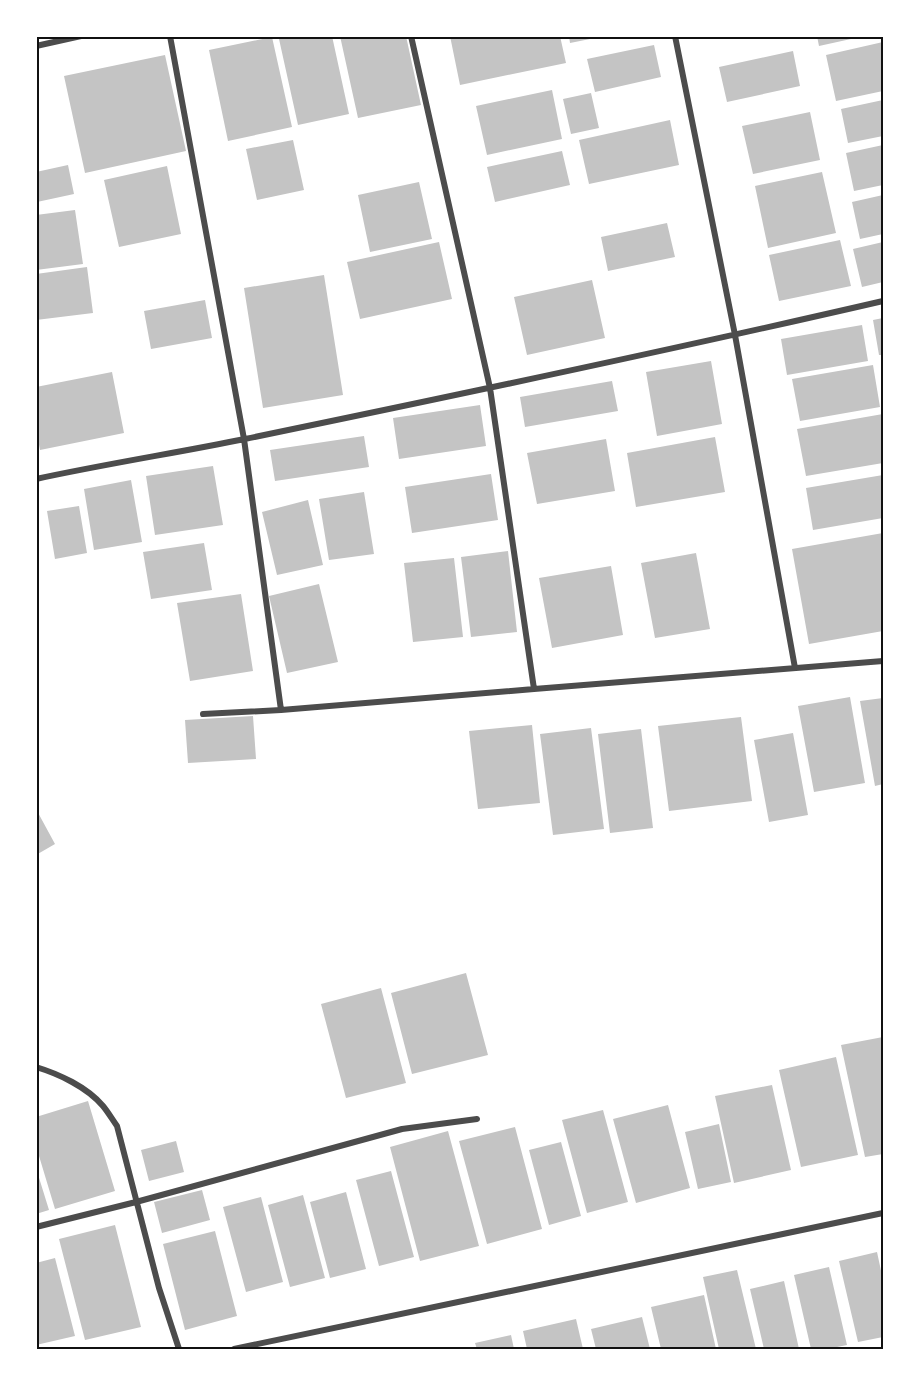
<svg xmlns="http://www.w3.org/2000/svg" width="919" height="1385" font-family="'Fira Sans',sans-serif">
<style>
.building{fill:#c4c4c4}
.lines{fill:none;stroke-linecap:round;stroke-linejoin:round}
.minor{stroke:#4c4c4c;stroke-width:6}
.neatline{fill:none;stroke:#111;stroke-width:2}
</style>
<rect width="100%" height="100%" fill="#fff"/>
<path class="building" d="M291 36H332L349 114 298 125 279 39Z
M340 36H406L421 105 358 118Z
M450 36H560L566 63 460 85Z
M569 36H600V37L570 43Z
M817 36H860V37L819 46Z
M272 37 292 127 228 141 209 50Z
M883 42V91L836 101 826 55Z
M654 45 661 77 595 92 587 59Z
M793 51 800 86 727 102 719 67Z
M165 55 186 151 85 173 64 76Z
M552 90 562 139 487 155 476 106Z
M591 93 599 128 571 134 563 99Z
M883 100V136L848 143 841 109Z
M810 112 820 160 753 174 742 126Z
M670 120 679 165 589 184 579 140Z
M293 140 304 190 257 200 246 149Z
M883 145V185L854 191 846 153Z
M562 151 570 185 495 202 487 167Z
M68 165 74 194 37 202 36 172Z
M167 166 181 234 119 247 104 180Z
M822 172 836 233 768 248 755 186Z
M419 182 432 239 370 252 358 195Z
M883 195V234L860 239 852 202Z
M75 210 83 264 36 270V215Z
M667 223 675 257 608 271 601 237Z
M840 240 851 286 779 301 769 255Z
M439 242 452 299 360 319 347 262Z
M883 242V282L862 287 853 249Z
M87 267 93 313 36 320V274Z
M324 275 343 395 263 408 244 288Z
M592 280 605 338 527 355 514 297Z
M205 300 212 338 151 349 144 311Z
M883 318V355H879L873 320Z
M862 325 868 361 787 375 781 339Z
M711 361 722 424 657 436 646 372Z
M873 365 880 407 800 421 792 379Z
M112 372 124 433 40 450 36 429V387Z
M612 381 618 411 525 427 520 397Z
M480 405 486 446 399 459 393 418Z
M883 414V463L806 476 797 429Z
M364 436 369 467 275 481 270 450Z
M715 437 725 492 636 507 627 453Z
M606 439 615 491 537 504 527 453Z
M213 466 223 525 155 535 146 476Z
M491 474 498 520 412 533 405 487Z
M883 475V518L813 530 806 488Z
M131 480 142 542 94 550 84 489Z
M364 492 374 554 329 560 319 499Z
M308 500 323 565 277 575 262 512Z
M79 506 87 553 55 559 47 511Z
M883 533V631L809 644 792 549Z
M204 543 212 590 151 599 143 552Z
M508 551 517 632 471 637 461 557Z
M696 553 710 629 655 638 641 563Z
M454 558 463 637 413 642 404 563Z
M611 566 623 635 552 648 539 578Z
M319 584 338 662 287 673 269 596Z
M241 594 253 671 190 681 177 603Z
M850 697 865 783 814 792 798 706Z
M883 698V784L875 786 860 701Z
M253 716 256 759 188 763 185 720Z
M741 717 752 801 669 811 658 726Z
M532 725 540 803 478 809 469 731Z
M591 728 604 829 553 835 540 734Z
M641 729 653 828 610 833 598 734Z
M793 733 808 815 769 822 754 740Z
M36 809 55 844 36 855Z
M466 973 488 1055 412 1074 391 993Z
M381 988 406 1083 346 1098 321 1004Z
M883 1037V1154L865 1157 841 1045Z
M836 1057 858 1155 801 1167 779 1070Z
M772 1085 791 1170 734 1183 715 1096Z
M88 1101 115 1191 55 1209 36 1146V1117Z
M668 1105 690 1188 636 1203 613 1119Z
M603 1110 628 1202 587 1213 562 1120Z
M719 1124 731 1182 698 1189 685 1132Z
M515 1127 542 1229 487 1244 459 1141Z
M448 1131 479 1246 420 1261 390 1147Z
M176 1141 184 1172 149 1181 141 1150Z
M561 1142 581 1216 549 1225 529 1150Z
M36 1168 49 1210 36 1214Z
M391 1171 414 1257 379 1266 356 1180Z
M202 1190 210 1220 162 1233 154 1202Z
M346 1192 366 1269 330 1278 310 1202Z
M303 1195 325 1278 290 1287 268 1205Z
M261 1197 283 1282 246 1292 223 1207Z
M115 1225 141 1327 85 1340 59 1239Z
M215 1231 237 1316 185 1330 163 1244Z
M877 1252 883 1280V1337L858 1342 839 1261Z
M55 1258 75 1336 36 1345V1263Z
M829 1267 847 1345 827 1349H811L794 1275Z
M737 1270 756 1349H719L703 1277Z
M784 1281 799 1349H764L750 1289Z
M704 1295 716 1349H661L651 1307Z
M642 1317 650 1349H596L591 1329Z
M576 1319 583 1349H527L523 1331Z
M511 1335 514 1349H477L475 1343Z"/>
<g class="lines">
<path class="minor" d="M170 36 244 439 281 710
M411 36 490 388 534 689
M675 36 735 335 795 668
M36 46 81 36
M36 479C105 464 176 453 245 439 458 395 671 350 883 301
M203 714 281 710 534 689 883 661
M36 1067C59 1074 87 1087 103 1106 108 1112 112 1119 117 1126L159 1288 179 1349
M36 1227 136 1202 402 1129 477 1119
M234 1349 883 1213"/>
</g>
<rect width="919" height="1385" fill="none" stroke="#ffffff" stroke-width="75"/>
<rect x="38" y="38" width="844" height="1310" class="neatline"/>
</svg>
